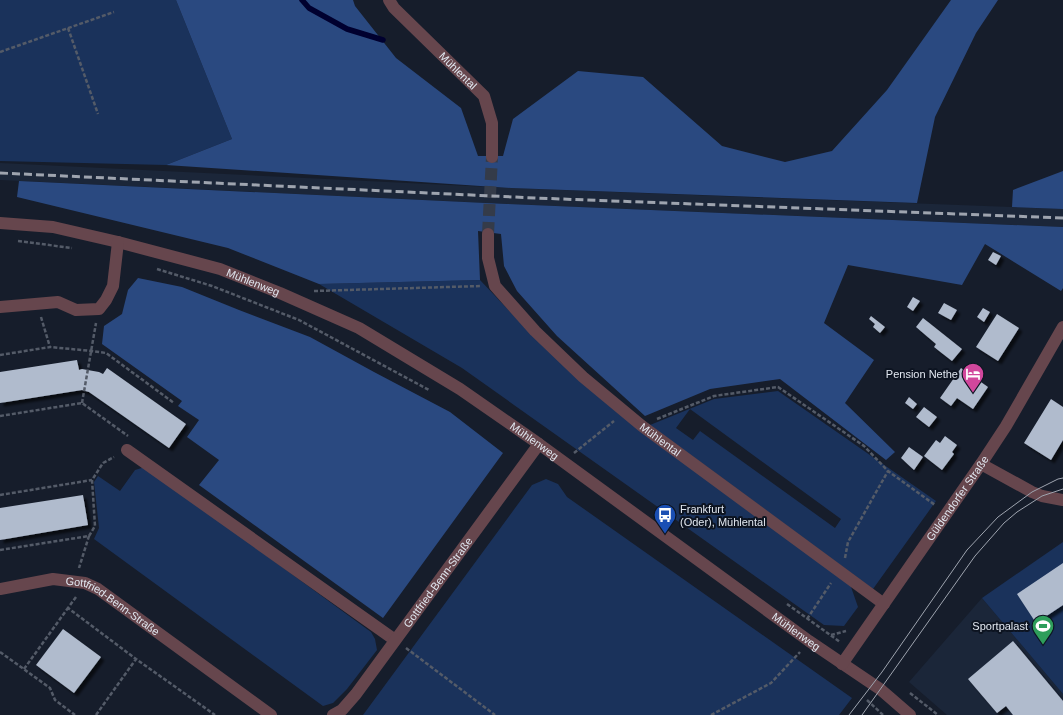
<svg xmlns="http://www.w3.org/2000/svg" width="1063" height="715" font-family="Helvetica,sans-serif">
<style>
.built{fill:#1b2639}
.green{fill:#1a325b;fill-rule:evenodd}
.forest{fill:#2a4980}
.lines{fill:none;stroke-linecap:round;stroke-linejoin:round}
.stream{stroke:#00002f;stroke-width:5.5}
.building{fill:#b0bbcd;filter:url(#shadow)}
.minor-tunnel{stroke:#343b49;stroke-width:12;stroke-dasharray:12 6;stroke-linecap:butt}
.path{stroke:#545b68;stroke-width:2.5;stroke-dasharray:4 2;stroke-linecap:butt}
.minor{stroke:#66464d;stroke-width:12}
.tram{stroke:#9ea4af;stroke-width:1}
.rail{stroke:#9ea4af;stroke-width:3;stroke-dasharray:8 4;stroke-linecap:butt}
.labels{text-anchor:middle;dominant-baseline:central;stroke-width:4;stroke-linejoin:round;paint-order:stroke}
.street-label{font-size:11px;fill:#e1e7f0;stroke:#0d1421}
.poi-label{font-size:11px;fill:#e1e7f0;stroke:#0d1421;text-anchor:end}
</style>
<defs>
<filter id="shadow"><feDropShadow dx="3.5" dy="3.5" stdDeviation="1" flood-color="#0009"/></filter>
</defs>
<rect width="100%" height="100%" fill="#161d2b"/>
<path class="built" d="M0 163 511 188 1063 209V227L507 204 0 180Z
M982 598 1063 694V715H947L909 682Z"/>
<path class="green" d="M0 0H176L232 139 166 165 0 161Z
M480 280 532 335 850 584 858 607 844 626 824 625 462 368 319 284Z
M778 391 936 501 873 589 650 425 714 399ZM690 409 841 519 835 528 700 431 693 440 676 428Z
M145 467 371 632 375 639 377 650 347 689 333 703 323 706 94 539 99 528 94 482 98 476 120 491 135 470Z
M546 479 558 484 567 497 852 698 839 715H363L532 485Z
M1063 542V694L982 598Z"/>
<path class="forest" d="M176 0H353L355 6 396 58 461 108 478 156H503L513 119 578 71 643 77 722 146 785 162 832 151 887 90 951 0H998L976 33 935 117 917 203 511 188 166 165 232 139Z
M1063 171V209L1012 207 1013 190Z
M19 181 507 204 1063 227V288L1061 291 985 244 962 285 848 265 824 323 874 360 845 403 895 452 886 460 780 379 710 389 645 416 557 336 517 291 504 266 501 234 478 231 480 280 319 284 228 248 17 197Z
M138 278 182 287 239 310 310 337 374 372 450 412 503 453 383 618 199 485 219 460 187 437 199 420 178 406 182 401 102 344 104 326 122 314 128 290Z"/>
<g class="lines">
<path class="stream" d="M302 0 309 8 347 29 383 40"/>
</g>
<path class="building" d="M993 252 1001 256 996 265 988 260Z
M913 297 920 301 913 311 907 307Z
M944 303 957 310 951 320 938 313Z
M983 308 990 312 984 322 977 317Z
M997 314 1019 328 998 361 976 347Z
M871 316 885 327 880 333 873 327 875 324 869 319Z
M923 318 962 349 952 361 934 347 936 344 916 327Z
M77 360 79 370 82 369 99 372 103 374 107 368 186 424 169 448 89 392 82 390 0 403V372Z
M961 368 988 387 973 409 957 398 951 406 940 398Z
M909 397 917 404 913 409 905 403Z
M1051 399 1063 407V440L1051 460 1024 443Z
M924 407 937 417 929 427 916 417Z
M945 436 957 445 952 452 954 454 942 470 924 456 936 440 940 443Z
M909 447 923 457 914 470 901 458Z
M83 495 88 525 0 540V508Z
M1063 563V605L1036 623 1017 594Z
M63 629 101 657 74 693 36 665Z
M1013 641 1063 701V715H1013L1006 706 997 713 968 679Z"/>
<g class="lines">
<path class="minor-tunnel" d="M488 234 492 157"/>
<path class="path" d="M68 28 98 114
M0 52 114 12
M18 241 72 248
M157 269 212 286 299 320 429 390
M314 291 481 286
M41 317 50 347
M0 355 50 347 92 351 106 353 174 403
M82 403 96 323
M0 416 82 403 128 436
M657 419 714 396 778 387 864 446 888 471 935 505
M574 453 614 421
M0 495 92 480
M89 536 95 526 92 480 103 463 114 457
M0 550 89 536 79 568
M845 558 848 542 888 471
M76 597 68 608 136 659 215 715
M787 604 840 642
M807 619 831 583
M831 635 846 631
M406 648 495 715
M0 652 50 688 55 700 75 715
M24 669 68 608
M910 693 938 715
M867 700 883 715
M96 715 136 659
M711 715 771 683 800 652"/>
<g class="minor">
<path id="s1" d="M389 0 394 8 484 96 492 123V157"/>
<path id="s2" d="M0 223 53 227 118 242 220 269 280 293 359 328 460 389 539 444 809 641 880 689 910 715"/>
<path id="s3" d="M488 234V258L495 286 535 331 583 377 642 426 884 604"/>
<path d="M0 307 58 302 76 310 99 309 106 300 113 286 118 242"/>
<path d="M127 450 395 640"/>
<path d="M981 464 1032 492 1042 496 1063 500"/>
<path id="s4" d="M0 589 53 579 85 583 98 589 271 715"/>
<path id="s5" d="M842 664 981 464 1006 426 1063 327"/>
<path id="s6" d="M333 715 342 710 356 694 539 444"/>
</g>
<path class="tram" d="M849 715 882 672 967 550 998 517 1032 492 1058 479 1063 478
M862 715 975 556 1004 523 1017 512 1042 496 1063 489"/>
<path class="rail" d="M0 173 535 198 1063 218"/>
</g>
<defs>
<g id="hotel-pin" transform="scale(1.15)"><path d="M0 17L-7.5 6A9.5 9.5 0 1 1 7.5 6Z" fill="#d1479c" stroke="#0d1421"/><path d="M-6-4.5h1.5V1H6V5H4.5V3h-9V5H-6ZM-4 0a1.8 1.8 0 1 1 3.6 0ZM.5 0V-2.5h3Q6-2.5 6 0Z" fill="#fff"/></g>
<g id="bus-pin" transform="scale(1.15)"><path d="M0 17L-7.5 6A9.5 9.5 0 1 1 7.5 6Z" fill="#1a4fb4" stroke="#0d1421"/><path d="M-5-6H5V4H4V6H2V4H-2V6H-4V4H-5ZM-3.5-4V0h7V-4ZM-3.5 1.2v1.5H-2V1.2ZM2 1.2v1.5H3.5V1.2Z" fill="#fff"/></g>
<g id="stadium-pin" transform="scale(1.15)"><path d="M0 17L-7.5 6A9.5 9.5 0 1 1 7.5 6Z" fill="#2e9e5b" stroke="#0d1421"/><path d="M0-5a6.5 5 0 1 0 0 10a6.5 5 0 1 0 0-10ZM-3.5-1.8h7v3.6h-7Z" fill="#fff"/></g>
</defs>
<g fill-rule="evenodd">
<use href="#hotel-pin" x="973" y="374"/>
<use href="#bus-pin" x="665" y="515"/>
<use href="#stadium-pin" x="1043" y="626"/>
</g>
<g class="labels">
<g class="street-label">
<text stroke="none"><textPath href="#s1" startOffset="99">Mühlental</textPath></text>
<text stroke="none"><textPath href="#s2" startOffset="261">Mühlenweg</textPath></text>
<text stroke="none"><textPath href="#s3" startOffset="279">Mühlental</textPath></text>
<text stroke="none"><textPath href="#s2" startOffset="585">Mühlenweg</textPath></text>
<text stroke="none"><textPath href="#s5" startOffset="202">Güldendorfer Straße</textPath></text>
<text stroke="none"><textPath href="#s6" startOffset="170">Gottfried-Benn-Straße</textPath></text>
<text stroke="none"><textPath href="#s4" startOffset="121">Gottfried-Benn-Straße</textPath></text>
<text stroke="none"><textPath href="#s2" startOffset="909">Mühlenweg</textPath></text>
</g>
<g class="poi-label">
<text x="958" y="374">Pension Nethe</text>
<text x="680" y="509" text-anchor="start">Frankfurt<tspan x="680" dy="13">(Oder), Mühlental</tspan></text>
<text x="1028" y="626">Sportpalast</text>
</g>
</g>
</svg>
